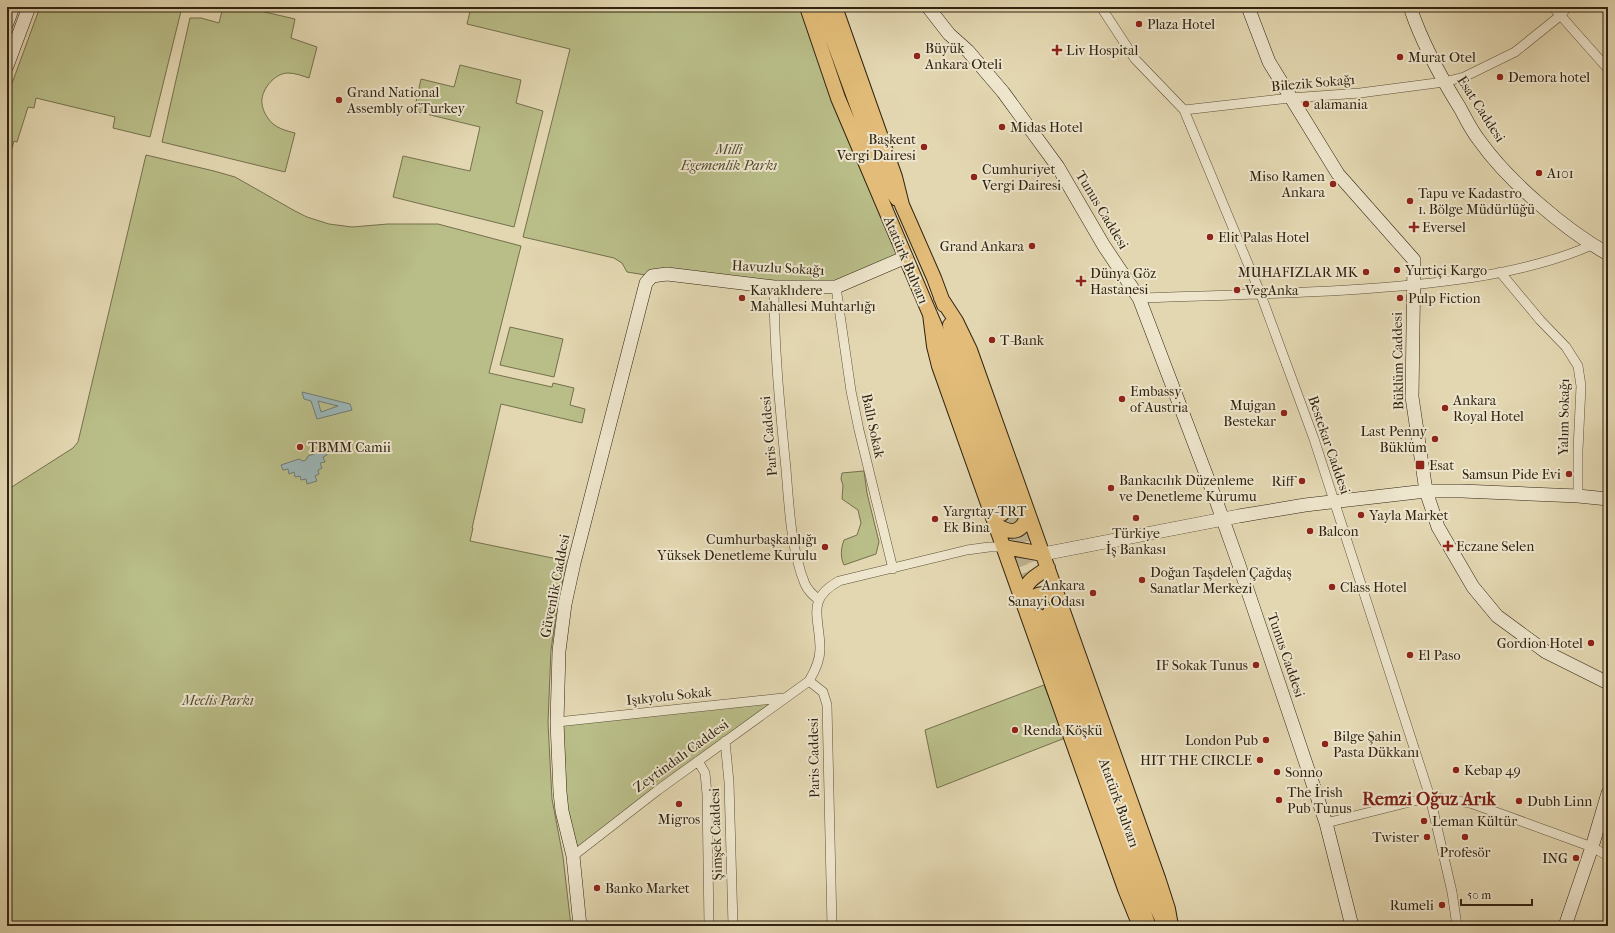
<svg xmlns="http://www.w3.org/2000/svg" width="1615" height="933" font-family="'IM FELL French Canon',serif">
<style>
.green{fill:#b9bd88;stroke:#74704c}
.water{fill:#9bb6b8;stroke:#707b75;fill-rule:evenodd}
.lines{fill:none;stroke-linecap:round;stroke-linejoin:round}
.primary-tunnel{stroke:#bfb391;stroke-width:14;stroke-dasharray:14 7;stroke-linecap:butt}
.street-casing{stroke:#5d5039;stroke-width:10}
.secondary-casing{stroke:#302311;stroke-width:14}
.primary-casing{stroke:#302311;stroke-width:16}
.street{stroke:#ede5cc;stroke-width:9}
.secondary{stroke:#ede5cc;stroke-width:13}
.primary{stroke:#e2bc78;stroke-width:14}
.poi-dot{fill:#8f2418;stroke:#ede5cc;stroke-width:1.5}
.labels{text-anchor:middle;dominant-baseline:central;stroke-width:4;stroke-linejoin:round;paint-order:stroke}
.poi-label{font-size:14px;fill:#302311;stroke:#ede5cc;text-anchor:start}
.street-label{font-size:14px;fill:#302311;stroke:#ede5cc}
.park-label{font-size:14px;font-style:italic;fill:#524a2f;stroke:#ede5cc}
.district-label{font-size:18px;font-weight:bold;fill:#7a1f14;stroke:#ede5cc}
</style>
<rect width="100%" height="100%" fill="#e3d7b1"/>
<filter id="stains"><feTurbulence type="fractalNoise" baseFrequency=".005" numOctaves="4"/><feColorMatrix values="0 0 0 0 .2 0 0 0 0 .09 0 0 0 0 .02 0 0 0 .5 -.17"/></filter>
<radialGradient id="worn" r=".72"><stop offset=".6" stop-color="#630" stop-opacity="0"/><stop offset="1" stop-color="#630" stop-opacity=".3"/></radialGradient>
<path class="green" d="M40 7H182L150 137 113 128 115 117 36 98 34 108 28 107 17 142 14 141 7 165V97Z
M223 7H243L295 19 291 38 317 47 309 78C303 76 295 73 288 73 274 73 260 91 262 104 263 111 267 118 272 123 279 129 287 131 295 133L285 172 162 142 190 18H201L219 23Z
M471 7H525L538 10 539 7H795L796 9H800L906 257 836 287 652 276 627 272 622 263 614 258 523 237 570 49 467 24Z
M460 65 521 80 516 103 543 111 514 227 393 197 403 156 470 171 480 127 414 111 421 79 454 87Z
M146 155 214 171 235 177 295 211 307 217 329 224 352 227 388 224H438L521 246 489 373 552 387 553 383 574 388 570 405 585 409 582 423 501 404 472 528H473L470 541 567 561 558 602 551 650 548 722 552 799 563 857 571 926H7V490L73 448 78 442Z
M510 327 563 339 554 377 500 365Z
M864 471 867 493 879 542 876 554 844 565C840 557 841 548 844 540L857 535 861 523 858 510 842 499 843 485 841 479 842 473Z
M1044 685 1065 738 937 788 925 730Z
M784 698 573 856 557 722Z"/>
<path class="water" d="M302 392 350 404 352 410 317 419 311 401 304 399ZM318 401 338 406 321 412Z
M325 450 327 455 323 457 325 462 320 463 322 468 318 470 319 474 315 476 317 481 307 484 306 479 301 480 300 476 295 477 294 472 289 474 288 469 283 470 281 465 299 459 303 461 306 460 308 456Z"/>
<g class="lines">
<path class="primary-tunnel" d="M1014 509 1050 612
M1002 514 1039 616"/>
<g class="street-casing">
<path id="street" d="M1101 7 1135 59 1184 110 1261 295 1314 439 1430 797 1452 892 1457 926
M1553 7 1608 69
M1184 110 1290 98 1360 93 1444 82 1464 77 1515 52 1561 15 1567 7
M1500 272 1540 320 1566 347 1578 366 1581 386 1578 450V496
M774 287C774 348 780 408 786 469 789 506 791 550 805 584 808 591 813 595 819 600
M836 287 851 391 859 430 893 569
M1139 298C1208 296 1277 294 1347 290 1426 285 1519 277 1592 245
M809 681 823 692 827 705 832 926
M557 722 783 698
M725 741 729 782 733 926
M698 761 705 773 707 794 709 926
M1326 823 1430 797 1470 803 1507 816 1592 847 1608 856
M573 856 658 790 809 681C815 671 820 661 820 649 820 617 805 600 839 581L967 550 989 547H1004"/>
</g>
<g class="secondary-casing">
<path id="secondary" d="M928 7 949 34 968 51 1003 92 1058 167 1104 246 1139 298 1217 503 1238 562 1326 823 1352 926
M1248 7 1269 62 1338 174 1414 260 1412 397 1426 491 1438 527 1473 587 1497 616 1546 652 1608 683
M1410 7C1422 43 1440 76 1460 108 1466 119 1471 130 1479 140 1508 181 1564 229 1608 254
M7 23 13 7
M7 66 29 7
M1043 554 1239 516 1305 505 1426 491H1462L1578 496 1608 499
M580 926 573 856 562 811 560 792 557 722 559 651 565 604 574 563 646 283 652 276 667 274 774 287H836L906 257
M1565 926 1592 847 1608 793"/>
</g>
<g class="primary-casing">
<path id="primary" d="M807 7 838 98 949 359 1002 514
M821 7 884 179 897 199
M835 7 895 177 902 205 934 278 944 305
M941 298 956 321 970 350 1158 878 1168 909 1171 926
M930 314 934 346 939 366 1125 889 1140 926
M950 325 975 401 1014 509
M996 525C1012 535 1023 533 1028 513
M1004 547 1043 554
M1022 600C1025 581 1033 578 1048 568
M1050 612 1154 901 1165 926
M1027 614 1029 602C1037 591 1049 592 1058 600
M1039 616 1147 921"/>
</g>
<use href="#street" class="street"/>
<use href="#secondary" class="secondary"/>
<use href="#primary" class="primary"/>
</g>
<g class="poi-dot">
<circle cx="1139" cy="24" r="4"/>
<path d="M1055 44h4v4h4v4h-4v4h-4v-4h-4v-4h4z"/>
<circle cx="917" cy="56" r="4"/>
<circle cx="1400" cy="57" r="4"/>
<circle cx="1500" cy="77" r="4"/>
<circle cx="339" cy="100" r="4"/>
<circle cx="1306" cy="104" r="4"/>
<circle cx="1002" cy="127" r="4"/>
<circle cx="924" cy="147" r="4"/>
<circle cx="1539" cy="173" r="4"/>
<circle cx="974" cy="177" r="4"/>
<circle cx="1333" cy="184" r="4"/>
<circle cx="1410" cy="201" r="4"/>
<path d="M1412 221h4v4h4v4h-4v4h-4v-4h-4v-4h4z"/>
<circle cx="1210" cy="237" r="4"/>
<circle cx="1032" cy="246" r="4"/>
<circle cx="1397" cy="270" r="4"/>
<circle cx="1366" cy="272" r="4"/>
<path d="M1079 275h4v4h4v4h-4v4h-4v-4h-4v-4h4z"/>
<circle cx="1237" cy="290" r="4"/>
<circle cx="742" cy="298" r="4"/>
<circle cx="1400" cy="298" r="4"/>
<circle cx="992" cy="340" r="4"/>
<circle cx="1122" cy="399" r="4"/>
<circle cx="1445" cy="408" r="4"/>
<circle cx="1284" cy="413" r="4"/>
<circle cx="1435" cy="439" r="4"/>
<circle cx="300" cy="447" r="4"/>
<rect x="1415" y="460" width="10" height="10" rx="2"/>
<circle cx="1569" cy="474" r="4"/>
<circle cx="1302" cy="481" r="4"/>
<circle cx="1111" cy="488" r="4"/>
<circle cx="1361" cy="515" r="4"/>
<circle cx="1136" cy="518" r="4"/>
<circle cx="935" cy="519" r="4"/>
<circle cx="1310" cy="531" r="4"/>
<path d="M1446 540h4v4h4v4h-4v4h-4v-4h-4v-4h4z"/>
<circle cx="825" cy="547" r="4"/>
<circle cx="1142" cy="580" r="4"/>
<circle cx="1332" cy="587" r="4"/>
<circle cx="1093" cy="593" r="4"/>
<circle cx="1591" cy="643" r="4"/>
<circle cx="1410" cy="655" r="4"/>
<circle cx="1256" cy="665" r="4"/>
<circle cx="1015" cy="730" r="4"/>
<circle cx="1266" cy="740" r="4"/>
<circle cx="1325" cy="744" r="4"/>
<circle cx="1260" cy="760" r="4"/>
<circle cx="1456" cy="770" r="4"/>
<circle cx="1277" cy="772" r="4"/>
<circle cx="1279" cy="800" r="4"/>
<circle cx="1519" cy="801" r="4"/>
<circle cx="679" cy="804" r="4"/>
<circle cx="1424" cy="821" r="4"/>
<circle cx="1427" cy="837" r="4"/>
<circle cx="1465" cy="837" r="4"/>
<circle cx="1576" cy="858" r="4"/>
<circle cx="597" cy="888" r="4"/>
<circle cx="1442" cy="905" r="4"/>
</g>
<g class="labels">
<g class="poi-label">
<text x="1147" y="24">Plaza Hotel</text>
<text x="925" y="48">Büyük<tspan x="925" dy="16">Ankara Oteli</tspan></text>
<text x="1066" y="50">Liv Hospital</text>
<text x="1408" y="57">Murat Otel</text>
<text x="1508" y="77">Demora hotel</text>
<text x="347" y="92">Grand National<tspan x="347" dy="16">Assembly of Turkey</tspan></text>
<text x="1314" y="104">alamania</text>
<text x="1010" y="127">Midas Hotel</text>
<text x="916" y="139" text-anchor="end">Başkent<tspan x="916" dy="16">Vergi Dairesi</tspan></text>
<text x="982" y="169">Cumhuriyet<tspan x="982" dy="16">Vergi Dairesi</tspan></text>
<text x="1547" y="173">A101</text>
<text x="1325" y="176" text-anchor="end">Miso Ramen<tspan x="1325" dy="16">Ankara</tspan></text>
<text x="1418" y="193">Tapu ve Kadastro<tspan x="1418" dy="16">1. Bölge Müdürlüğü</tspan></text>
<text x="1422" y="227">Eversel</text>
<text x="1218" y="237">Elit Palas Hotel</text>
<text x="1024" y="246" text-anchor="end">Grand Ankara</text>
<text x="1405" y="270">Yurtiçi Kargo</text>
<text x="1358" y="272" text-anchor="end">MUHAFIZLAR MK</text>
<text x="1090" y="273">Dünya Göz<tspan x="1090" dy="16">Hastanesi</tspan></text>
<text x="750" y="290">Kavaklıdere<tspan x="750" dy="16">Mahallesi Muhtarlığı</tspan></text>
<text x="1245" y="290">VegAnka</text>
<text x="1408" y="298">Pulp Fiction</text>
<text x="1000" y="340">T-Bank</text>
<text x="1130" y="391">Embassy<tspan x="1130" dy="16">of Austria</tspan></text>
<text x="1453" y="400">Ankara<tspan x="1453" dy="16">Royal Hotel</tspan></text>
<text x="1276" y="405" text-anchor="end">Mujgan<tspan x="1276" dy="16">Bestekar</tspan></text>
<text x="1427" y="431" text-anchor="end">Last Penny<tspan x="1427" dy="16">Büklüm</tspan></text>
<text x="308" y="447">TBMM Camii</text>
<text x="1429" y="465">Esat</text>
<text x="1561" y="474" text-anchor="end">Samsun Pide Evi</text>
<text x="1119" y="480">Bankacılık Düzenleme<tspan x="1119" dy="16">ve Denetleme Kurumu</tspan></text>
<text x="1294" y="481" text-anchor="end">Riff</text>
<text x="943" y="511">Yargıtay-TRT<tspan x="943" dy="16">Ek Bina</tspan></text>
<text x="1369" y="515">Yayla Market</text>
<text x="1318" y="531">Balcon</text>
<text x="1136" y="533" text-anchor="middle">Türkiye<tspan x="1136" dy="16">İş Bankası</tspan></text>
<text x="817" y="539" text-anchor="end">Cumhurbaşkanlığı<tspan x="817" dy="16">Yüksek Denetleme Kurulu</tspan></text>
<text x="1456" y="546">Eczane Selen</text>
<text x="1150" y="572">Doğan Taşdelen Çağdaş<tspan x="1150" dy="16">Sanatlar Merkezi</tspan></text>
<text x="1085" y="585" text-anchor="end">Ankara<tspan x="1085" dy="16">Sanayi Odası</tspan></text>
<text x="1340" y="587">Class Hotel</text>
<text x="1583" y="643" text-anchor="end">Gordion Hotel</text>
<text x="1418" y="655">El Paso</text>
<text x="1248" y="665" text-anchor="end">IF Sokak Tunus</text>
<text x="1023" y="730">Renda Köşkü</text>
<text x="1333" y="736">Bilge Şahin<tspan x="1333" dy="16">Pasta Dükkanı</tspan></text>
<text x="1258" y="740" text-anchor="end">London Pub</text>
<text x="1252" y="760" text-anchor="end">HIT THE CIRCLE</text>
<text x="1464" y="770">Kebap 49</text>
<text x="1285" y="772">Sonno</text>
<text x="1287" y="792">The İrish<tspan x="1287" dy="16">Pub Tunus</tspan></text>
<text x="1527" y="801">Dubh Linn</text>
<text x="679" y="819" text-anchor="middle">Migros</text>
<text x="1432" y="821">Leman Kültür</text>
<text x="1419" y="837" text-anchor="end">Twister</text>
<text x="1465" y="852" text-anchor="middle">Profesör</text>
<text x="1568" y="858" text-anchor="end">ING</text>
<text x="605" y="888">Banko Market</text>
<text x="1434" y="905" text-anchor="end">Rumeli</text>
</g>
<g class="street-label">
<text transform="translate(1313 83) rotate(-5)">Bilezik Sokağı</text>
<text transform="translate(1481 109) rotate(57)">Esat Caddesi</text>
<text transform="translate(1102 210) rotate(59)">Tunus Caddesi</text>
<text transform="translate(906 260) rotate(67)">Atatürk Bulvarı</text>
<text transform="translate(778 268) rotate(3)">Havuzlu Sokağı</text>
<text transform="translate(1398 361) rotate(-91)">Büklüm Caddesi</text>
<text transform="translate(1564 417) rotate(-89)">Yalım Sokağı</text>
<text transform="translate(873 426) rotate(78)">Ballı Sokak</text>
<text transform="translate(769 436) rotate(-95)">Paris Caddesi</text>
<text transform="translate(1329 445) rotate(71)">Bestekar Caddesi</text>
<text transform="translate(555 586) rotate(-79)">Güvenlik Caddesi</text>
<text transform="translate(1286 655) rotate(71)">Tunus Caddesi</text>
<text transform="translate(669 696) rotate(-6)">Işıkyolu Sokak</text>
<text transform="translate(681 756) rotate(-36)">Zeytindalı Caddesi</text>
<text transform="translate(814 758) rotate(-91)">Paris Caddesi</text>
<text transform="translate(1119 803) rotate(70)">Atatürk Bulvarı</text>
<text transform="translate(716 834) rotate(-92)">Şimşek Caddesi</text>
</g>
<g class="park-label">
<text x="729" y="149">Millî<tspan x="729" dy="16">Egemenlik Parkı</tspan></text>
<text x="218" y="700">Meclis Parkı</text>
</g>
<g class="district-label">
<text x="1429" y="799">Remzi Oğuz Arık</text>
</g>
</g>
<rect width="1615" height="933" fill="none" stroke="#e3d7b1" stroke-width="24"/>
<rect x="8" y="8" width="1599" height="917" fill="none" stroke="#302311" stroke-width="2"/>
<rect x="12" y="12" width="1591" height="909" fill="none" stroke="#302311"/>
<path d="M1461 899v6h71v-6" fill="none" stroke="#302311" stroke-width="2"/>
<text x="1467" y="899" font-size="12" fill="#302311" stroke="#ede5cc" stroke-width="3" paint-order="stroke">50 m</text>
<rect width="100%" height="100%" filter="url(#stains)"/>
<rect width="100%" height="100%" fill="url(#worn)"/>
</svg>
